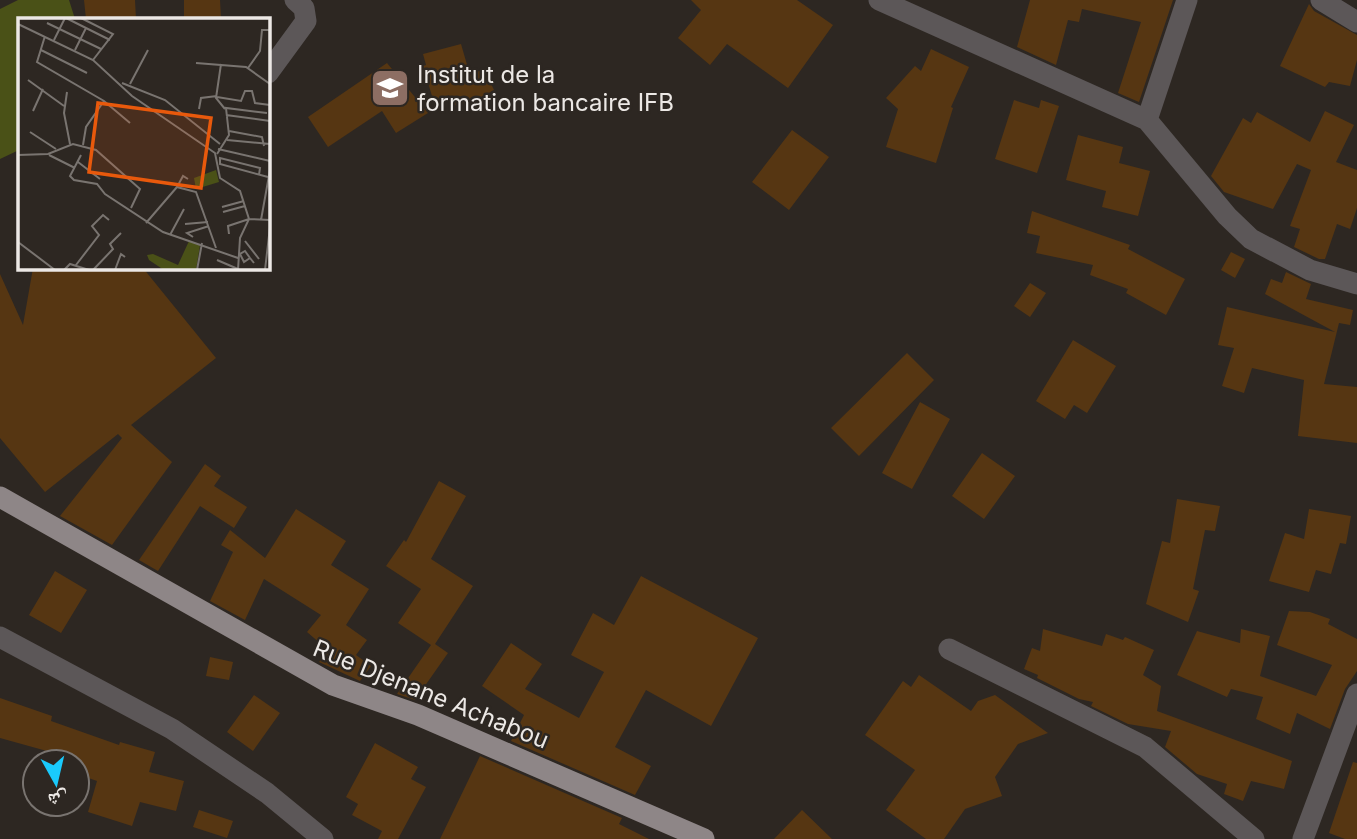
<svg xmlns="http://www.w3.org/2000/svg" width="1357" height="839" font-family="Inter,'Noto Naskh Arabic',sans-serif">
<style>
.green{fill:#4a5117}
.building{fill:#563612}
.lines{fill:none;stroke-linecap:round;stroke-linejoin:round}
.minor{stroke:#5c5758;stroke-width:21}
.major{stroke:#8e8687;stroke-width:21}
.labels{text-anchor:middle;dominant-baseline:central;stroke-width:5;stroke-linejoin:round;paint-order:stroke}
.poi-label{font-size:24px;fill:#ece8e5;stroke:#2d2722;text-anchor:start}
.street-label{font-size:24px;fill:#ece8e5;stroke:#2d2722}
.inset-road{fill:none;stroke:#797470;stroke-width:2}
.view{fill:#e8590c;fill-opacity:0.15;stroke:#e8590c;stroke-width:3.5}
.inset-edge{fill:none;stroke:#ece8e5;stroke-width:3.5}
</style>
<rect width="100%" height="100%" fill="#2d2722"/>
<path class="green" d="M18 0H69L75 19H19V150L0 159V9Z"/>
<path class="building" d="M84 0H135L136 19H86Z
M184 0H220L221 19H184Z
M691 0H797L833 25 788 88 727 44 710 65 678 38 701 10Z
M1030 0H1173L1139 102 1118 93 1141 22 1082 9 1079 22 1068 20 1056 65 1017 47Z
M1309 4 1314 11 1357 35V60L1350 86 1329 82 1325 87 1280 66Z
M461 44 470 75 484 69 494 90 476 100 452 106 449 95 435 106 423 66 426 65 423 54Z
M931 49 969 67 951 107 953 108 936 163 886 147 898 109 886 98 915 66 921 71Z
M387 63 428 113 396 133 382 111 328 147 308 117Z
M1014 100 1039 108 1041 100 1059 106 1037 173 995 159Z
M1325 111 1354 125 1336 162 1357 170V208L1350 229 1337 224 1325 259H1319L1294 247 1300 229 1290 226 1311 170 1297 164 1273 209 1224 192 1211 176 1243 118 1251 123 1257 112 1310 142Z
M792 130 829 157 789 210 752 182Z
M1078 135 1123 147 1119 163 1150 171 1138 216 1102 207 1106 191 1066 180Z
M1032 211 1130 245 1128 249 1185 279 1166 315 1126 293 1128 289 1090 275 1093 265 1036 253 1040 236 1027 233Z
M1231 252 1245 259 1235 278 1221 270Z
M33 268H143L216 358 131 425 172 462 112 545 60 516 122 438 118 434 45 492 0 438V274L23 325Z
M1286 272 1311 284 1306 299 1353 310 1350 325 1339 323 1324 384 1357 387V443L1298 436 1304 380 1252 368 1244 393 1222 386 1234 348 1218 345 1227 307 1335 332 1265 294 1271 279 1282 283Z
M1030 283 1046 293 1030 317 1014 306Z
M1073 340 1116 366 1087 413 1074 405 1065 419 1036 401Z
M907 353 934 380 859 456 831 428Z
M920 402 950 419 912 489 882 473Z
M982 453 1015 476 984 519 952 496Z
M205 464 221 476 214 486 247 507 234 528 200 506 158 571 139 560Z
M439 481 466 496 431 559 473 586 435 644 448 653 415 700 397 694 431 645 398 623 421 589 386 566 404 540 406 542Z
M1177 499 1220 506 1215 531 1205 530 1193 589 1199 591 1188 622 1146 604 1162 541 1170 543Z
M296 509 346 541 331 565 369 589 346 625 367 640 356 655 371 666 360 681 319 662 328 650 307 632 321 615 264 579 245 620 210 601 233 552 221 545 230 530 265 558Z
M1309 509 1351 516 1346 544 1340 543 1331 574 1316 570 1309 592 1269 581 1285 533 1304 539Z
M55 571 87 590 61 633 29 615Z
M641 576 758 638 711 726 646 690 615 747 651 766 635 795 511 741 524 715 482 686 511 643 542 664 525 689 579 718 604 672 571 655 593 613 614 625Z
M1289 611 1310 612 1330 619 1328 624 1357 639V671L1345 689 1330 729 1297 713 1290 734 1256 719 1263 697 1231 689 1227 697 1177 675 1197 631 1240 643 1241 629 1270 636 1260 676 1316 696 1332 665 1277 645Z
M1043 629 1102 646 1106 634 1123 640 1125 637 1154 650 1143 675 1161 686 1157 711 1292 761 1284 789 1251 781 1243 801 1224 794 1227 784 1197 774 1165 747 1171 731 1128 724 1091 706 1093 702 1079 699 1037 678 1038 675 1024 669 1032 648 1040 651Z
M210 657 233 662 229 680 206 676Z
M919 675 971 711 978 701 995 695 1048 733 1018 744 995 777 1002 796 965 809 944 839H926L886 810 915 770 865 735 903 681 911 687Z
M254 695 280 713 253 751 227 732Z
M0 698 52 716 51 721 119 745 120 742 155 752 149 772 184 781 176 811 140 802 132 826 88 812 97 781 77 774V762H51L54 753 0 738Z
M375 743 418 767 411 779 426 787 398 839H378L382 831 352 815 358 804 346 797Z
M480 756 622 818 619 824 649 839H440Z
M1353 762 1357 763V839H1345L1329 833Z
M199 810 233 821 227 838 193 827Z
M802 810 832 839H774Z"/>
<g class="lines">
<path class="minor" d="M879 0 1147 120 1227 216 1251 239 1310 270 1357 284
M1321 0 1357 22
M268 73 306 21 304 8 295 0
M1147 120 1187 0
M0 637 172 729 267 793 323 839
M949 649 1145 747 1254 839
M1303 839 1357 694"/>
<path class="major" d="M0 497 333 685 418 715 704 839"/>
</g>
<defs>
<g id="school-square" transform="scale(2.0125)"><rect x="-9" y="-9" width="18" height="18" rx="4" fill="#8d6e63" stroke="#2d2722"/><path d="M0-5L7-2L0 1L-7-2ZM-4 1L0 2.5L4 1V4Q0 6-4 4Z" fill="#fff"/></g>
</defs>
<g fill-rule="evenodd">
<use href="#school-square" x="390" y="88"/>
</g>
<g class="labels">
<g class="poi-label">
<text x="417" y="74">Institut de la<tspan x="417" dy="28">formation bancaire IFB</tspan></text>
</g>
<g class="street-label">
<text transform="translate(431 694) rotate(22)">Rue Djenane Achabou</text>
</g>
</g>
<g transform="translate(18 18)">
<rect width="252" height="252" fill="#2d2722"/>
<path d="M198 152 201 164 178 171 176 160ZM171 223 182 227 178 252H146L131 242 129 237 135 236 160 247Z" fill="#4a5117"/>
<path class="inset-road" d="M48 0 92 22M63 0 95 16 75 42M29 5 83 31M0 6 75 42 114 78 197 135 202 160 222 173 231 201 222 220 220 252M27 18 19 44 86 83 112 105M36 22 47 0M23 32 69 55M57 32 68 10M178 45 228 49 252 66M203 46 198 80 207 91M230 50 242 33 244 12H252M10 62 46 88M104 65 147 82 202 126M112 66 130 32M49 74 46 95 52 126M199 79 223 83 227 73H234L237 85 252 87M181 91 183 80 199 78M15 93 25 71M208 97 252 103M211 113 244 119 246 128M12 114 38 131M209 122 252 126M65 127 68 109 86 83M200 131 252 143M199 136 211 117 208 90 249 95M0 137 30 136 55 126 78 132 122 171 113 190M31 137 57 150M63 137 52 158 56 162 79 166 87 176 145 214 220 240M60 144 82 161M241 157 242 150 202 140V146L250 159M170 161 165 158 159 169 178 174 198 230M204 189 226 183M205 194 227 188M243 202 252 152M128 205 159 169M167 206 190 204M211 216 210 208 231 201 252 202M152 217 166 191M175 219 169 215 191 208M227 223 241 241M0 224 37 252M232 240 226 244 222 236 227 233 232 240 236 245M199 242 220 251M58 247 81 217 74 208 85 197 91 202M46 252 52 246 71 252M75 252 95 231 92 226 103 215M97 252 103 236 107 239M179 252 184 225M247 252 252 209"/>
<path class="view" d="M80 85 193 100 183 170 71 154Z"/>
<rect width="252" height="252" class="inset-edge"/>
</g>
<g transform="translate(56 783) rotate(172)"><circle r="33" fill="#2d2722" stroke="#797470" stroke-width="2"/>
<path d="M0-5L12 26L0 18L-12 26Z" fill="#1acafc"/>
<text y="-10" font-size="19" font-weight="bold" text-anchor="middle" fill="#ece8e5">ش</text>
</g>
</svg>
